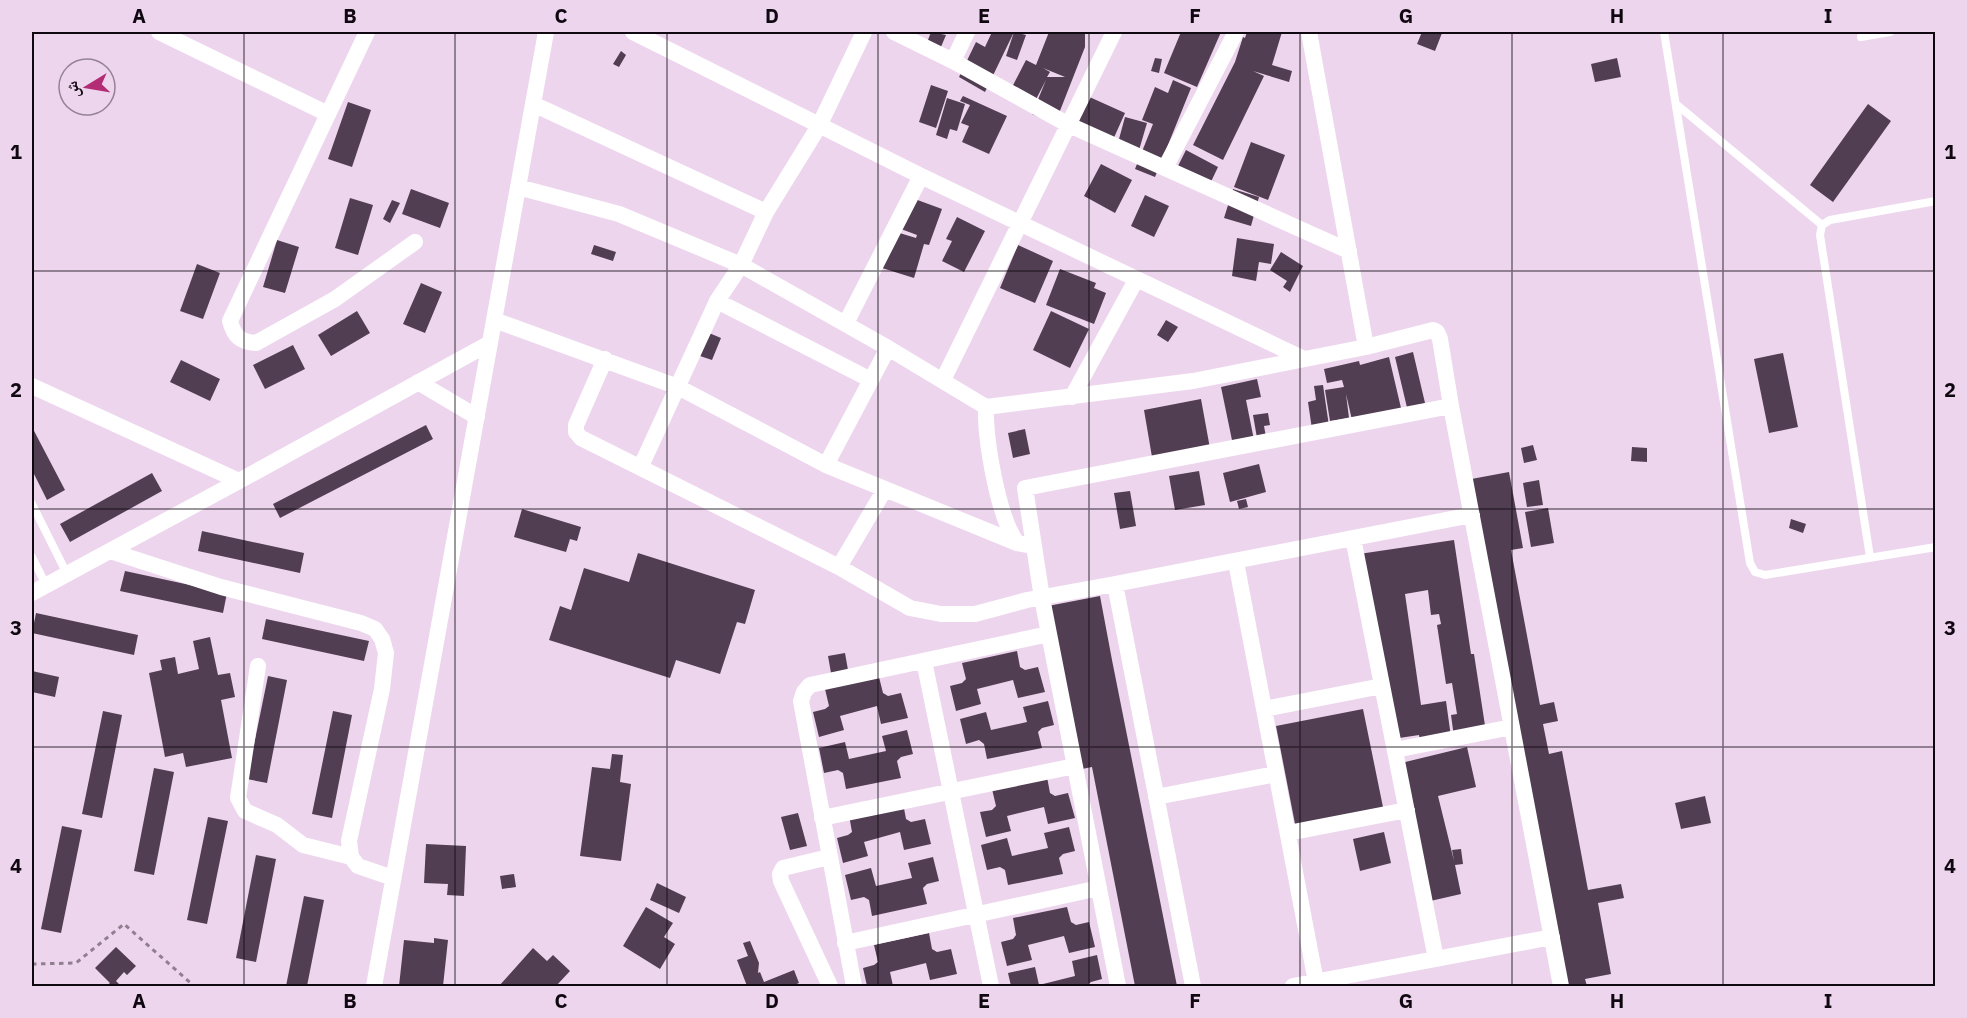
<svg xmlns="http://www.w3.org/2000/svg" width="1967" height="1018" font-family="'IBM Plex Sans','Noto Naskh Arabic',sans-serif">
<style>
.building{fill:#513e52;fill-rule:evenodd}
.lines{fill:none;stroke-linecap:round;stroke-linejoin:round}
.path{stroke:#917f91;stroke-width:3;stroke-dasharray:4.5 4.5;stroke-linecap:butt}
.service{stroke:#fff;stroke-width:8}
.minor{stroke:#fff;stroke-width:16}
.grid{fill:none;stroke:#100810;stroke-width:1.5;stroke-opacity:0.55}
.neatline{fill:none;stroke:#100810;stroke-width:2}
.grid-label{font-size:20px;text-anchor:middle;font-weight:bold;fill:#100810}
</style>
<rect width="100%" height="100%" fill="#edd5ee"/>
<path class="building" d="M931 32 946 35 938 54 925 48Z
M992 32H1014L1026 35 1017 60 1006 56 1014 32 985 92 959 77 976 42 985 47Z
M1049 32H1085V47L1056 121H1048L1032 114 1046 80 1031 109 1007 97 1026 60 1036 65ZM1043 68 1065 77H1047L1050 72Z
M1181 32H1221L1197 87 1164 73Z
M1247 32H1282L1272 65 1292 71 1289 82 1253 71 1264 76 1223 160 1193 145 1235 62 1243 37 1245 38Z
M1422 32 1442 33 1435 51 1417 44Z
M621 51 626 55 619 67 613 64Z
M1155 58 1162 59 1159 73 1151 71Z
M1617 58 1621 77 1595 82 1591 64Z
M1173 80 1191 88 1155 177 1135 169 1153 124 1142 120 1155 87 1168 93Z
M931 85 948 91 936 128 919 122Z
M1085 95 1125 113 1112 142 1069 129Z
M963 96 1007 116 989 154 962 142 969 126 961 123 970 105 960 101Z
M947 98 965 104 957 131 950 129 947 139 936 135Z
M348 102 371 110 352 167 328 159Z
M1868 104 1891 121 1833 202 1810 185Z
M1125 117 1147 123 1137 157 1116 150Z
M1251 142 1285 155 1268 200 1234 187Z
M1186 150 1218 167 1208 188 1174 174Z
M1101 164 1132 180 1115 213 1084 196Z
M411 189 449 203 440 228 402 214Z
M1233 189 1259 197 1251 226 1224 218Z
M1145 195 1169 206 1154 237 1131 226Z
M350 198 373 205 358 255 335 248Z
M912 198 942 209 929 245 924 244 914 278 882 268 893 231 916 238 917 235 901 229Z
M392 200 400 203 390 223 383 219Z
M957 217 985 231 964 272 942 261 952 241 946 239Z
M1237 238 1274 244 1271 264 1259 262 1256 281 1232 276Z
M277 240 299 247 285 293 263 287Z
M594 245 616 252 613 261 591 254Z
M1018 245 1053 261 1035 303 1000 288Z
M1281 252 1303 266 1290 292 1283 287 1287 281 1270 270Z
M197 264 220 273 203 319 180 311Z
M1060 269 1096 283 1094 288 1106 293 1094 324 1046 305Z
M421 283 442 292 425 333 403 324Z
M357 311 370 333 331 356 318 335Z
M1051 311 1089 329 1070 368 1033 350Z
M1166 320 1178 327 1168 342 1157 335Z
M709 333 721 338 712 360 700 356Z
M293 345 305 369 265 389 253 365Z
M1413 352 1425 403 1409 416 1395 357Z
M1783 353 1798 427 1769 433 1754 359Z
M1389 357 1401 408 1352 420 1346 394 1349 418 1330 421 1325 390 1344 387 1342 380 1327 383 1324 369 1359 361 1360 365Z
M181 360 220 379 210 401 170 382Z
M1257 379 1261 397 1246 400 1254 440 1233 445 1221 387Z
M1323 385 1330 433 1313 436 1308 402 1316 400 1314 386Z
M1201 399 1211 454 1152 457 1144 410Z
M1268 413 1270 425 1264 426 1266 437 1257 438 1253 415Z
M426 425 433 439 280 518 273 504Z
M32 427 65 490 47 500 32 470Z
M1025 429 1030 454 1013 458 1008 433Z
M1533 445 1537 460 1524 463 1521 448Z
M1632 447 1647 448V462L1631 461Z
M1259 464 1266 492 1230 502 1223 473Z
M1199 471 1205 505 1175 510 1169 476Z
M1509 472 1523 548 1511 550 1540 705 1554 702 1558 721 1543 724 1549 754 1562 751 1588 890 1621 884 1624 898 1598 903 1611 974 1585 979 1587 986H1561L1466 480Z
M152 473 162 491 70 542 60 524Z
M1539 480 1543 505 1527 507 1523 483Z
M1130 491 1136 526 1120 529 1114 493Z
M1246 499 1248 507 1239 509 1237 501Z
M1548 508 1554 543 1531 547 1525 512Z
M522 509 581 527 577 541 570 539 566 552 514 537Z
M1791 519 1806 524 1803 533 1789 528Z
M202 531 304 553 300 573 198 551Z
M1454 540 1471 654H1474L1486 732 1454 737 1451 715 1457 714 1452 683 1446 684 1437 625 1441 624 1439 614 1431 615 1428 590 1405 594 1421 705 1446 701 1451 737 1420 741 1419 735 1386 740 1359 554Z
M638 553 755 590 745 624 737 622 720 674 676 660 670 678 549 640 560 606 571 610 584 568 629 582Z
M125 571 227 593 223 613 120 591Z
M1100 596 1112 660 1177 986H1135L1092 767 1082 769 1048 606Z
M36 613 138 635 134 655 32 633Z
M266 619 369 641 364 661 262 639Z
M210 637 218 675 230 673 235 697 221 700 232 758 186 767 183 753 165 757 149 673 162 670 160 660 175 657 178 674 199 669 193 641Z
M1017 651 1020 667 1025 670 1038 667 1045 692 1018 698 1013 680 977 689 981 704 956 711 950 686 962 683 966 679 962 663Z
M845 653 848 670 831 673 828 656Z
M32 671 59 677 55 697 32 692Z
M268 676 287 680 267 783 247 779Z
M879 677 883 693 888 696 901 693 908 718 881 724 877 706 840 716 844 730 819 737 813 712 825 709 829 706 825 689Z
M1048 701 1054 725 1042 728 1038 732 1042 748 987 759 984 744 979 740 966 744 960 719 986 712 991 730 1027 722 1023 707Z
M1363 709 1384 812 1296 829 1276 726Z
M103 711 122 715 102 818 82 814Z
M333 711 352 715 332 818 312 814Z
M907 730 913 754 901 757 897 761 901 778 846 789 843 773 838 770 824 773 819 748 845 742 849 759 886 751 882 736Z
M1467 747 1476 787 1438 796 1454 861 1452 850 1461 849 1463 864 1455 865 1461 894 1426 902 1393 765Z
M612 754 623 755 620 782 631 784 621 861 580 856 592 767 610 769Z
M154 768 174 772 154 875 134 871Z
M1047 777 1050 793 1055 796 1068 793 1075 818 1048 824 1044 807 1007 816 1011 831 986 837 980 812 992 810 996 806 992 789Z
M1705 796 1711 823 1681 829 1675 803Z
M903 803 906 819 911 822 925 819 931 844 904 850 900 832 864 842 868 856 843 863 837 838 848 835 852 832 849 815Z
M798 813 807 846 790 850 781 817Z
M208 817 228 821 207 924 187 920Z
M62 826 82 830 61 933 41 929Z
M1069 827 1075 851 1063 854 1059 858 1063 874 1008 885 1005 870 1000 867 987 870 981 845 1007 838 1012 856 1048 848 1044 833Z
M1384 832 1391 863 1360 871 1353 839Z
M426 844 466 846 464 896 447 895 448 884 424 883Z
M256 855 276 859 256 962 236 958Z
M933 857 939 881 927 884 923 888 927 904 872 916 869 900 864 897 851 900 845 875 871 868 876 886 912 878 908 863Z
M514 874 516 887 502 889 500 876Z
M657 883 686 897 679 913 650 900Z
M304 896 324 900 307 986H286Z
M646 907 673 923 664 937 675 944 660 969 623 946Z
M1067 907 1071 922 1076 925 1089 922 1095 947 1069 953 1064 936 1028 945 1032 960 1007 966 1001 942 1013 939 1016 935 1013 918Z
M929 933 932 949 937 952 951 949 957 974 930 980 926 963 890 972 893 986H867L863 968 874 965 878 962 874 945Z
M434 938 448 940 443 986H399L404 940 434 943Z
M750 941 759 963 758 973 760 972 764 982 794 970 799 983 792 986H747L737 960 748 956 743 943Z
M116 947 136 966 127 975 124 972 116 981 121 986H106L110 983 95 968Z
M533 948 547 961 553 955 570 971 556 986H499Z
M1097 955 1102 979 1091 982 1086 986H1011L1008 973 1035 967 1039 985 1075 976 1072 961Z"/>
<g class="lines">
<path class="path" d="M32 964 76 963 124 924 194 986"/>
<path class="service" d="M1664 32 1750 563 1755 572 1765 575 1936 547
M1861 37 1890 32
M1676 104 1822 225
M32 504 67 574
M32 557 46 585
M1870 557 1820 235 1822 225 1830 220 1936 201"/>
<path class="minor" d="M159 32 326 113
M367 32 230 321C234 336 240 342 256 343L335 299 415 242
M633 32 921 176 1304 359
M894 32 953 61 1069 125 1349 251
M1309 32 1366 347
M953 61 967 32
M533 104 766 212
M1165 168 1236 32
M518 187 619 214 741 265 888 348 986 407 1193 381 1366 347 1433 330 1437 332 1440 339 1451 406 1561 986
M717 301 871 380
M494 320 678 387 826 465 1017 543 1034 546
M846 323 921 176
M605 359 576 425V432L581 438 839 567 910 608 941 614H975L1027 600 1115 584
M943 380 1114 32
M418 382 477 417
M32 386 239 481
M1072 397 1136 280
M986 407C985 440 998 517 1017 543
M826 465 888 348
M641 466 717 301 741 265 766 212 819 126 864 32
M1353 538 1436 959
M110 551 221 587 361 623 375 629 382 639 386 653 382 689 349 841 351 857 358 866 393 878
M1236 562 1316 982
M839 567 885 489
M32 593 239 481 490 343
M924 661 991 986
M258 666 238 798 245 811 277 825 303 845 351 857
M1264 709 1382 686
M1395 750 1512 727
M1156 797 1276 774
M822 818 1075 766
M1288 833 1407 810
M829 857 783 868 780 874 781 881 830 986
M845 943 1099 888
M374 986 546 32
M854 986 801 701 804 692 810 685 1049 634
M1118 986 1042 598 1025 488 1451 406
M1193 986 1115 584 1472 515
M1293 986 1552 937"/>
</g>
<path class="grid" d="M244 32V986M455 32V986M667 32V986M878 32V986M1089 32V986M1300 32V986M1512 32V986M1723 32V986M32 271H1936M32 509H1936M32 747H1936"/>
<rect width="1967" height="1018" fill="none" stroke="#edd5ee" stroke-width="66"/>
<g transform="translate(87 87) rotate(259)"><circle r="28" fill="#edd5ee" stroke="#958395" stroke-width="1.5"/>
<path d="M0-4.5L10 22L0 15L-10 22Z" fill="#b22d73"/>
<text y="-9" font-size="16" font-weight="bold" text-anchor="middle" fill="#100810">ش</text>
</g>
<rect x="33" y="33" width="1901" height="952" class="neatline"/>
<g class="grid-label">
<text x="139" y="23">A</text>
<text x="350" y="23">B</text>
<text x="561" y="23">C</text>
<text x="772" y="23">D</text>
<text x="984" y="23">E</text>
<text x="1195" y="23">F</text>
<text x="1406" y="23">G</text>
<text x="1617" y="23">H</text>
<text x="1828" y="23">I</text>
<text x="16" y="159">1</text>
<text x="1950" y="159">1</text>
<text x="16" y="397">2</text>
<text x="1950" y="397">2</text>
<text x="16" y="635">3</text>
<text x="1950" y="635">3</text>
<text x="16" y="873">4</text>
<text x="1950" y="873">4</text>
<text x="139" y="1008">A</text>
<text x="350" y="1008">B</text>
<text x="561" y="1008">C</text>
<text x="772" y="1008">D</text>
<text x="984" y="1008">E</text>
<text x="1195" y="1008">F</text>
<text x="1406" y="1008">G</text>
<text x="1617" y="1008">H</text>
<text x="1828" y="1008">I</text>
</g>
</svg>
